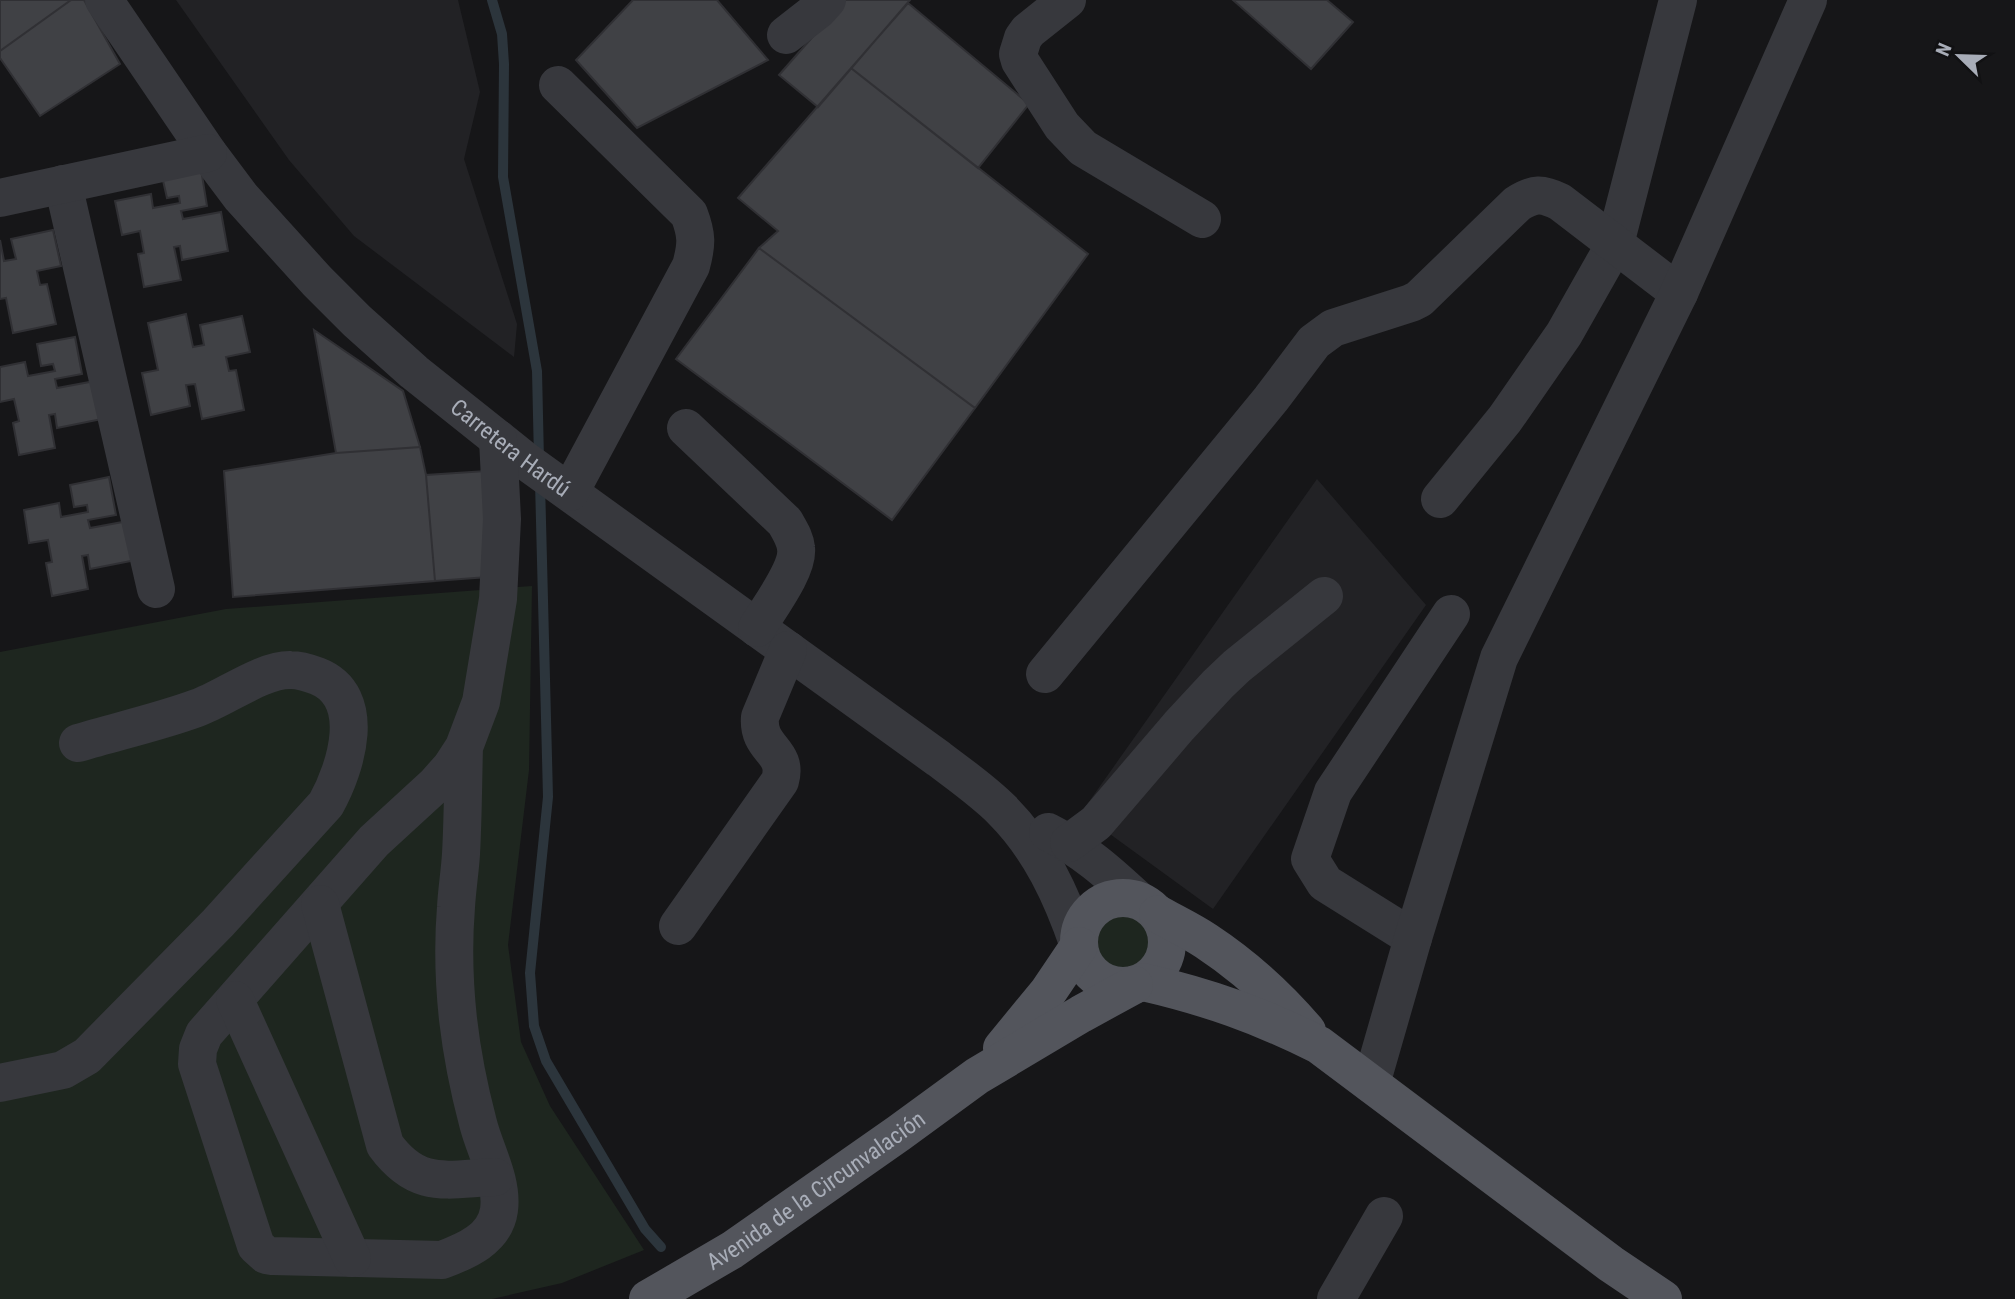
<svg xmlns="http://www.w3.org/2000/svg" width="2015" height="1299" font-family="'Roboto Condensed',sans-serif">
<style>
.built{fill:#222225}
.green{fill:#1e261f}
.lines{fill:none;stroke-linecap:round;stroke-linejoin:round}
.stream{stroke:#2c353c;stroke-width:10}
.building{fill:#404145;stroke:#303034;stroke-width:2}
.minor{stroke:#37383d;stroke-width:38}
.major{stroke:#53555c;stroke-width:38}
.labels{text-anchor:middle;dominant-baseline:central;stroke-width:7;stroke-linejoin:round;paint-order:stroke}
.street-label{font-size:23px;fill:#a8adb8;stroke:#111113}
</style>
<rect width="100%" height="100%" fill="#161618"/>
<path class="built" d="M176 0H458L480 92 464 159 517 324 514 357 354 236 289 160Z
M1317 479 1426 605 1213 909 1081 813Z"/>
<path class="green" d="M532 586 529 770 508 945 521 1042 550 1106 644 1250 562 1283 492 1299H0V652L226 609Z
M1117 908H1128L1153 927C1154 935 1155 942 1153 949 1145 976 1103 978 1094 951 1092 946 1093 940 1093 935 1093 920 1104 913 1117 908Z"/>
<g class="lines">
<path class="stream" d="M492 0 502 34 504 64 503 177 537 371 539 460
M540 482 548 797 530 973 534 1026 546 1061 645 1229 661 1247"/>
</g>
<path class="building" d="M0 0H71L0 51Z
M71 0H84L120 64 40 116 0 58V51Z
M633 0H717L768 60 637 128 576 60Z
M845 0H910L818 107 779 75Z
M1233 0H1327L1353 22 1311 69Z
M908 3 1029 104 978 168 851 68Z
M851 68 1088 254 975 408 759 248 778 231 738 198Z
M201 169 207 206 181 211 183 219 221 212 228 251 182 260 180 246 174 247 181 280 144 287 138 254 144 253 140 231 122 235 115 201 151 194 153 208 180 203 179 196 167 198 162 176Z
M53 230 61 266 37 271 40 285 47 284 56 324 13 333 6 298 0 299V240L4 261 16 259 11 239Z
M759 248 975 408 892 520 676 359Z
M186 314 193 347 204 345 200 325 242 316 250 352 226 357 229 371 236 370 244 410 202 419 195 384 186 385 190 406 151 415 142 373 158 370 148 323Z
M314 330 403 391 420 447 336 453Z
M75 337 82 374 55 379 57 388 95 381 102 419 57 428 55 414 49 415 55 448 19 455 13 423 19 421 14 399 0 402V367L25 362 28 376 55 371 53 364 41 366 37 344Z
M420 447 426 475 435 581 233 597 224 471 336 453Z
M486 471 488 577 435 581 426 475Z
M109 477 116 515 88 520 90 528 128 521 136 560 90 569 88 555 82 556 88 589 52 596 46 563 52 562 48 540 29 543 24 510 59 503 61 517 88 512 87 505 74 507 70 485Z"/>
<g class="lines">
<g class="minor">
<path id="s1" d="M104 0 208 153 241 197 317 281 357 321 414 372 527 462 939 759C960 775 983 791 1002 810 1040 848 1062 896 1079 946"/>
<path d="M1067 0 1028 31 1023 38 1018 54 1020 61 1062 126 1083 148 1202 219"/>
<path d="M786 35 818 10 827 0"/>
<path d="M558 85 689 214C697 235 697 244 691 266L570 492"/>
<path d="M63 184 156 589"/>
<path d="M0 198 208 153"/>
<path d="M686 428 785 522C790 531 795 538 796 548 799 569 768 609 757 628"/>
<path d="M1440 499 1505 419 1564 334 1615 244 1678 0"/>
<path d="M1045 674 1271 399 1314 342 1333 328 1411 303 1419 299 1517 204C1534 193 1542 193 1560 202L1679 293"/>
<path d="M464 747C463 783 463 818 461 854 460 871 457 889 456 907 453 944 454 982 458 1019 462 1054 469 1089 478 1123 485 1151 503 1181 499 1210 495 1239 466 1251 442 1260L272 1256 266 1255 256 1246 197 1064 198 1049 204 1034 374 841 435 785 451 767 464 747 481 702 498 599 502 519 498 439"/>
<path d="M1048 832C1082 849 1109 873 1137 899"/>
<path d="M1069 843 1096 823 1179 726 1218 684 1237 666 1324 596"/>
<path d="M320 904 385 1145C418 1190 446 1179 495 1177"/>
<path d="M678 926 780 781C789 750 757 750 760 717L788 650"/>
<path d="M1413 938 1325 883 1310 859 1333 792 1451 614"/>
<path d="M235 1000 352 1258"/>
<path d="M0 1083 63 1070 87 1056 218 923 326 804C346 768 369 696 317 676 309 673 300 670 291 670 263 669 225 698 197 708 159 722 118 731 78 743"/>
<path d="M1371 1084 1413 938 1499 658 1679 293 1808 0"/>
<path d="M1336 1299 1384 1216"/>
</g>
<g class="major">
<circle cx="1123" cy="942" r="44"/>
<path d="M1158 914C1174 923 1191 931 1206 941 1244 966 1277 996 1307 1031"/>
<path d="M1143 982C1208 997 1259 1015 1319 1045L1611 1264 1663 1299"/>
<path d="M1002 1048 1048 992 1079 946"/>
<path id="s2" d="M648 1299 732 1250 899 1133 977 1076 1081 1014 1134 985"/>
</g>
</g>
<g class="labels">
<g class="street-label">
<text stroke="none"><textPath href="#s1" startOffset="609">Carretera Hardú</textPath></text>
<text stroke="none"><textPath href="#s2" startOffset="200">Avenida de la Circunvalación</textPath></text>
</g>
</g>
<g transform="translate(1959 56) rotate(293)" stroke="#111113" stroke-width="5" paint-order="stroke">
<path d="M0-5L12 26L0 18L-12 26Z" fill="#a8adb8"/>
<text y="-10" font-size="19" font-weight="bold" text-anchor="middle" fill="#a8adb8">N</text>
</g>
</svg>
